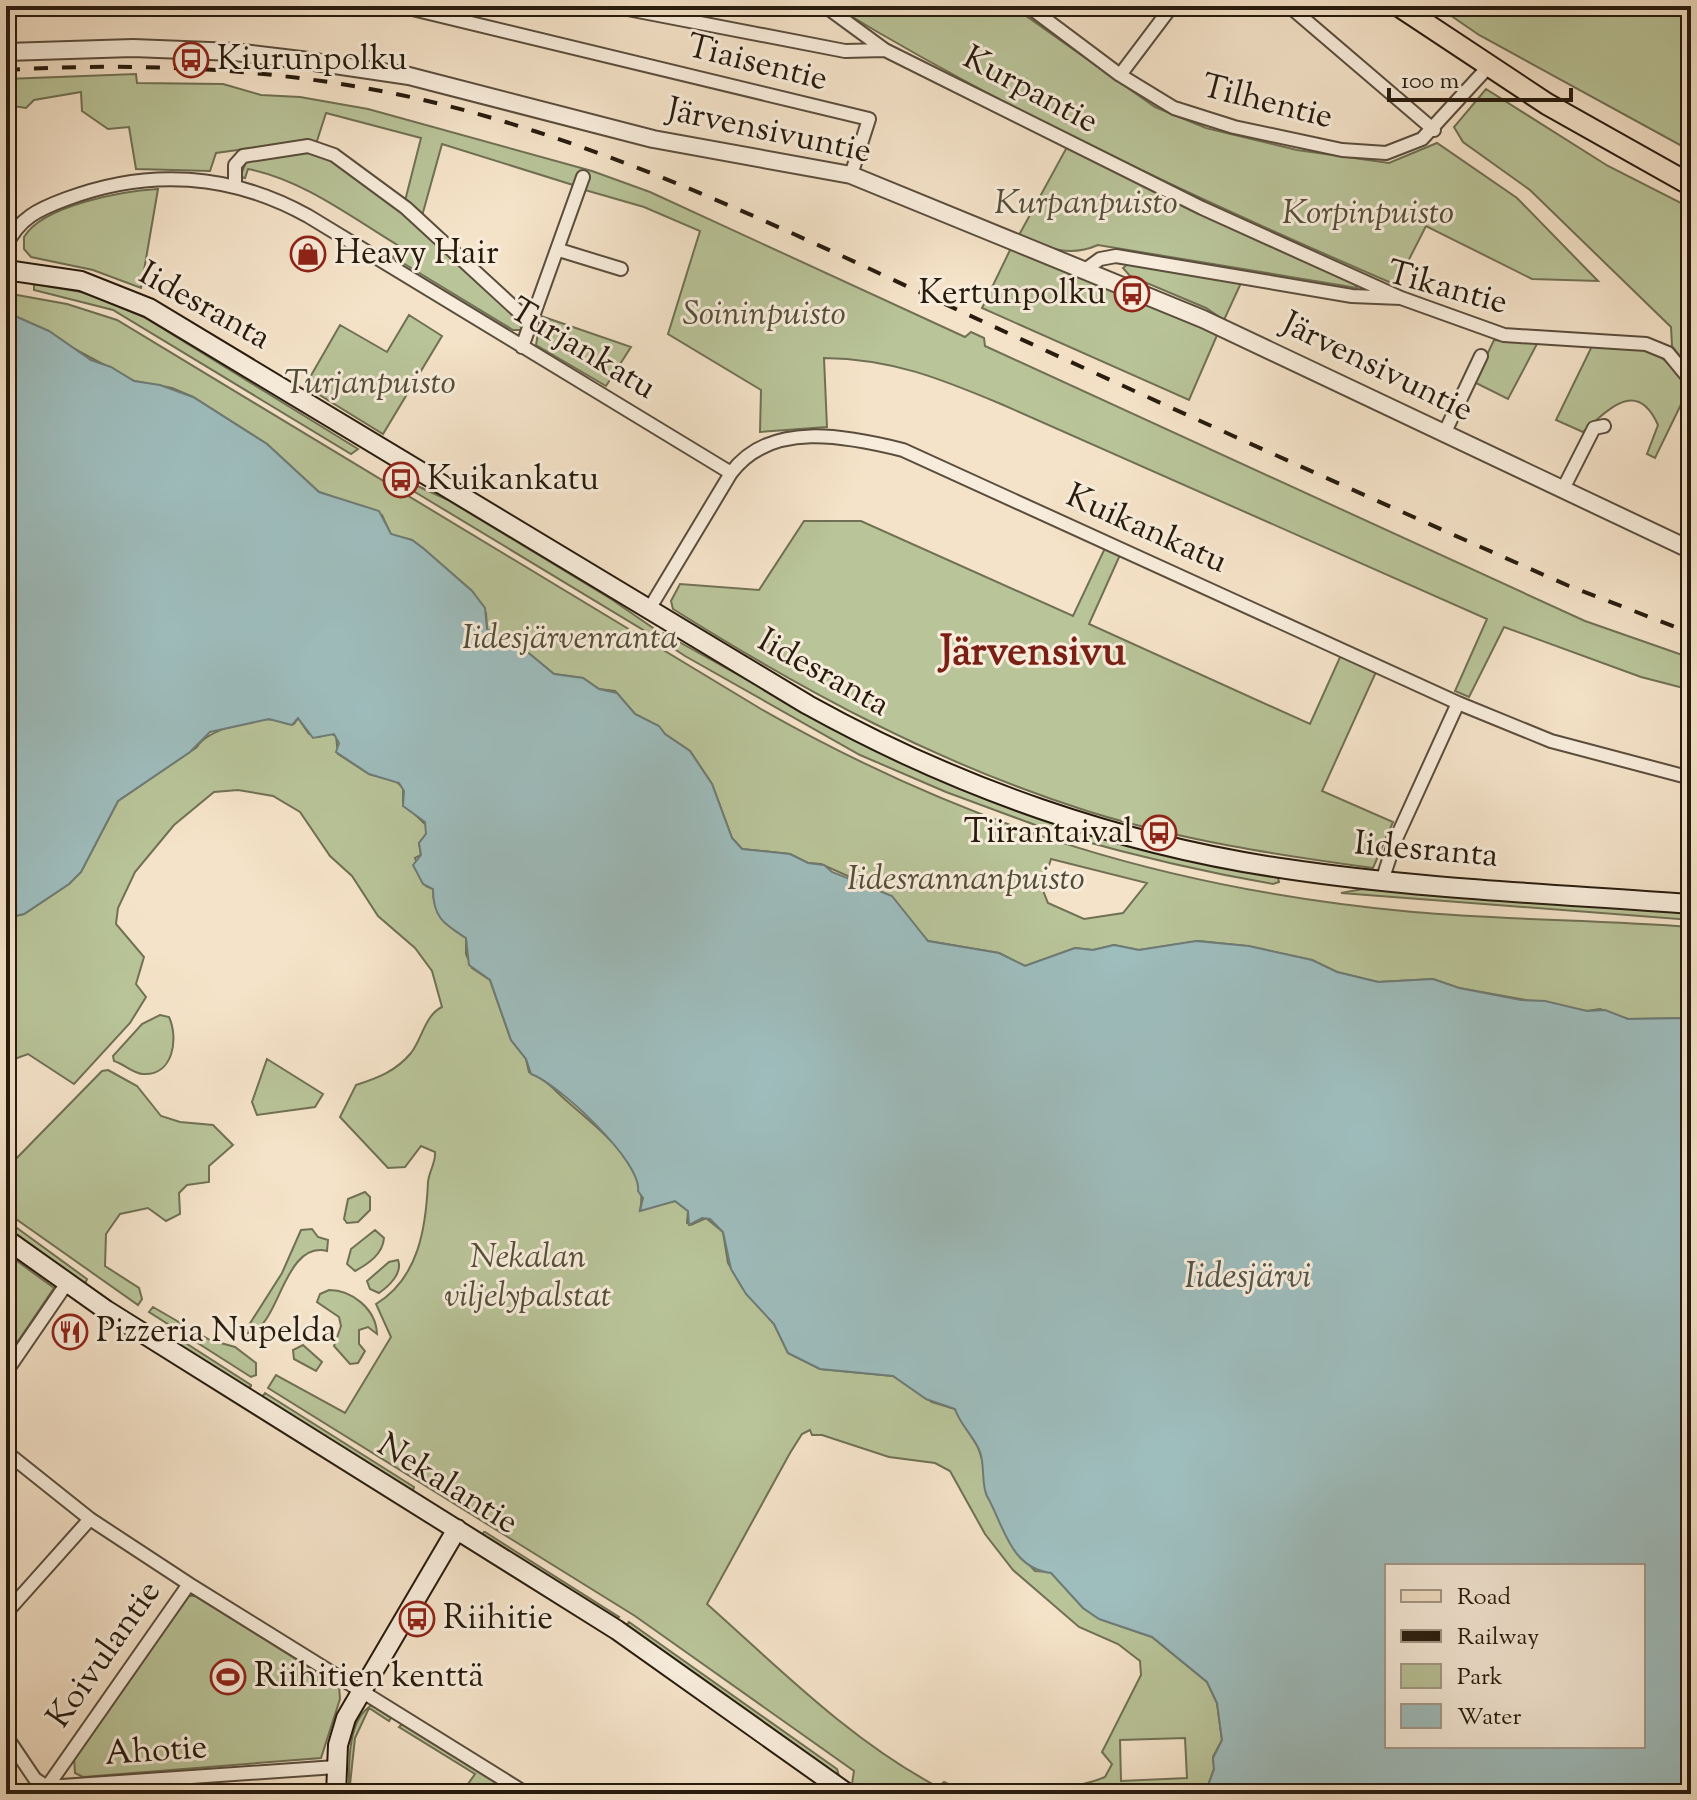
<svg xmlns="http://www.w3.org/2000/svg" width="1697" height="1800" font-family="'Sorts Mill Goudy',serif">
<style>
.green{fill:#b9c499;stroke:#707054;stroke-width:2;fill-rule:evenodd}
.water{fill:#9ebdbd;stroke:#6e7c77;stroke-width:2;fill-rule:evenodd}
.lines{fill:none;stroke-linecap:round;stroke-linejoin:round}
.minor-casing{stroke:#5a4d3d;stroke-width:16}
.tertiary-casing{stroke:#5a4d3d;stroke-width:20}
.secondary-casing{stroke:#271b0e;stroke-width:22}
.primary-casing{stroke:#271b0e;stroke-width:24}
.minor{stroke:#f8eddc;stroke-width:12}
.tertiary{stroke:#f8eddc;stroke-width:16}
.secondary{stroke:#f8eddc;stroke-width:18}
.primary{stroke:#f5e3c9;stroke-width:20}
.rail{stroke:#271b0e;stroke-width:4;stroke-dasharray:14 14;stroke-linecap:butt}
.labels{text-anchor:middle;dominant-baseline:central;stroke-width:6;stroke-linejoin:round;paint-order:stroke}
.poi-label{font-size:34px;fill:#271b0e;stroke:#f8eddc;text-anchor:start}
.street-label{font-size:34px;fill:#271b0e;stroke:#f8eddc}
.park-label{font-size:34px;font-style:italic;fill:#534e38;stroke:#f8eddc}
.water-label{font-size:36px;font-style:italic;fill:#51544b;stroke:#f8eddc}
.district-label{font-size:42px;font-weight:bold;fill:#7a1f14;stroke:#f8eddc}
</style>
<rect width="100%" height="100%" fill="#f5e3c9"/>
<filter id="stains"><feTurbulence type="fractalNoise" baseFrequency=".0025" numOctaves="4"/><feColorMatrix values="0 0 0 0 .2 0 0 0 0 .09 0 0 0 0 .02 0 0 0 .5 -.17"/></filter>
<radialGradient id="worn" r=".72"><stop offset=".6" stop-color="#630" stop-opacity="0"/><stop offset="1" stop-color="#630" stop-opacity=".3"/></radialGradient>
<path class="green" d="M834 6H1012L1155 107 1206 128 1297 150 1389 163 1437 143 1517 198 1598 281 1532 279 1426 226 1396 285C1204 202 1013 115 834 6Z
M1437 6H1691V151L1479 35Z
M136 74 137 83 223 84 261 95 300 97 368 109 592 171 650 192 965 337 971 332 984 338 985 346 1585 621 1691 658V690L1641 677 1504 627 1469 697 1455 691 1487 619 1001 404C939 378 892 359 824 358L827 427 760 432 761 390 668 334 700 231 644 207 585 190 575 219 564 215 573 185 442 144 422 216 405 201 421 138 326 113 316 144 289 143 216 153 210 171 136 169 129 127 108 129 82 111 81 92 34 100 26 108 6 105V79Z
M1486 89 1608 166 1691 208V370L1672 346 1671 327 1530 190 1463 142 1454 127Z
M1067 147 1356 284 1357 288 1098 245C1068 258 1048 248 1019 235Z
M287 150 321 153 404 210 520 320 521 330H513L393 257 399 246C351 217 303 180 248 169L245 178 240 177 247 160Z
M158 189 141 288 93 270 31 257 24 249V237C43 205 123 191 158 189Z
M1011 248 1218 333 1189 400 982 308Z
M1130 262 1241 283 1224 320 1206 308 1130 276 1123 268Z
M34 284 87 293 144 317 358 449 351 454 113 310 34 290Z
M6 293 67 304 117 320 761 709C970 828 1173 890 1413 912 1506 920 1599 920 1691 927V1018L1628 1019 1600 1009 1587 1011 1459 988 1433 979 1378 982 1337 972 1312 960 1246 946 1199 941 1139 950 1114 945 1093 950 1075 948 1025 966 999 953 928 941 877 889 821 864 808 863 790 854 742 849 732 838 712 784 690 751 665 734 658 726 635 714 615 691 599 689 583 678 554 674 516 643 505 642 487 629 486 613 472 591 424 549 412 540 391 535 382 515 319 492 267 444 193 397 172 388 134 381 6 312ZM1051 859 1147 883 1123 913 1084 919 1048 903 1042 888Z
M409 315 442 336 383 434 305 386 340 325 387 352Z
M541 316 631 347 606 386 536 345Z
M1494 340 1538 342 1508 399 1474 382Z
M1593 344C1647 348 1655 342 1689 388L1655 458 1647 454 1658 425C1637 378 1609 409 1583 432L1556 420Z
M413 484 448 500 611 599 656 630 650 634 410 489Z
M804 521H861L1073 616 1105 548 1120 555 1089 624 1310 724 1341 655 1376 672 1322 791 1393 822 1373 868C1277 855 1180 840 1087 811 939 764 805 692 673 609L671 601 680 584 759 590Z
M663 633 872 749 938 779 1059 825 1057 833 946 792 860 755 685 656 659 639Z
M298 718 309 734 319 737 330 733 336 736 338 754 369 774 396 781 403 788V803L426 825V834L419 843 421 855 415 858 426 886 433 889C433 915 445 925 466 938V954L472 968 490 980 511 1040 526 1059 529 1072C547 1080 554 1090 568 1102 597 1128 651 1166 640 1210L675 1201 688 1211 687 1223 691 1225 706 1218 723 1232 728 1263 743 1289 774 1324 788 1353 820 1369 893 1376 932 1402 955 1409 978 1447 985 1468 987 1496 995 1505 1012 1546 1035 1571 1051 1572 1083 1608 1100 1619 1152 1637 1207 1682 1217 1703 1222 1740 1213 1757 1214 1769 1205 1794H941L938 1790 932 1794H866L852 1784 854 1771 635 1616 268 1388 276 1375 345 1413 391 1337 376 1304C419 1278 426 1227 428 1182 429 1171 436 1163 435 1152L421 1146 405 1167 388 1168 340 1117 356 1085C378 1078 396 1071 411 1053 422 1039 425 1015 442 1007L432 971 415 948 378 916 352 876 330 856 300 812 273 796 238 790 214 792 174 825 135 872 118 908 116 924 144 957 136 984 146 997 130 1023 74 1084 28 1054 17 1058 6 1069V918L24 914 69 884 81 872 118 801 197 747C207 730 256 716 275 720 283 721 286 725 294 724ZM810 1430 812 1435H822L889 1457 935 1463 950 1471 985 1534 1013 1570 1079 1627 1118 1644 1140 1661 1141 1675 1102 1752 1112 1764 1105 1777C1071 1792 977 1800 944 1782L938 1787C851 1741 780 1669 707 1604L790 1453 802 1434ZM1185 1738 1187 1778 1121 1781 1120 1740Z
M1071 829 1278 878 1279 882 1273 884C1204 872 1136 856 1069 837Z
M1363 889 1691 913V920L1341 893Z
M160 1015 169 1017C179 1039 173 1076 143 1074 134 1074 124 1064 114 1061L113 1056 142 1024Z
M267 1059 323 1094 315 1107 257 1115 252 1102Z
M108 1070 137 1086 161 1116 180 1122 213 1125 233 1145 209 1166V1182L187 1185 179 1193 180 1214 166 1221 148 1208 120 1214 106 1234 105 1266 139 1288 142 1299 138 1305 6 1212V1169L102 1071Z
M365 1192 370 1197V1210L358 1222 347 1223 344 1219 348 1199Z
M6 1220 87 1279 85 1284 6 1228Z
M312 1229 318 1237 328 1240 327 1251C291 1242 281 1302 264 1322 259 1329 249 1332 242 1336L282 1273 301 1230Z
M375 1230 384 1238C383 1254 368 1264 355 1271L347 1264 351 1249Z
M6 1253 54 1288 6 1359Z
M398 1260C403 1273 389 1286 379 1293L370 1289 367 1281 389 1262Z
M329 1290C352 1290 376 1309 377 1334L368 1327 359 1330V1344L365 1351 358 1363 350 1364 334 1346 341 1326 339 1317 317 1302 320 1294Z
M153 1307 210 1340 235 1347 256 1363V1375L251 1377 149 1312Z
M181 1340 251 1385V1386L248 1389 178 1344Z
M303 1345 322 1362 316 1371 294 1359 293 1350Z
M265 1393 414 1487V1488L412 1491 262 1397Z
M484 1532H485L619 1617 616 1620 482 1535Z
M189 1596H195L339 1686 340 1699 321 1758 83 1777 75 1773 74 1758Z
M629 1622 837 1769 839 1776 626 1626Z
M372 1705 391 1718 389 1721 369 1708 355 1738 349 1794C349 1768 346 1720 372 1705Z
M402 1724 514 1794H442L463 1791 475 1774 399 1727Z"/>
<path class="water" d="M6 312 49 331 91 360 111 367 134 381 160 385 193 397 267 444 319 492 379 511 391 534 412 540 424 549 472 591 485 608 487 629 501 640 519 645 554 674 583 678 599 689 617 693 635 714 659 726 665 734 690 751 712 784 732 838 742 849 790 854 808 863 824 865 832 872 892 896 928 941 999 953 1025 966 1075 948 1093 950 1114 945 1139 950 1196 941 1249 946 1312 960 1337 972 1378 982 1433 979 1459 988 1521 1000 1545 1001 1587 1011 1605 1010 1628 1019 1691 1018V1794H1205L1214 1769 1213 1758 1222 1740 1217 1703 1207 1682 1152 1637 1099 1619 1083 1608 1051 1573C1010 1568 1004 1526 987 1496 981 1484 985 1465 980 1452 974 1436 960 1425 955 1409L926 1399 893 1376 820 1369 788 1353 774 1324 746 1294 731 1269 723 1232 710 1219 702 1218 689 1225 688 1211 675 1201 640 1211 643 1198 638 1191C643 1162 556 1082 531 1074L526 1059 511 1040 490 980 469 965 466 938C444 924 433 918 433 889L423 884 413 865 421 855 419 843 426 834 425 822 403 806 404 791 399 783 369 774 336 752 339 743 334 734 313 738 298 718 292 725 269 719 210 732 190 752 118 801 81 872 69 884 24 914 6 918ZM1387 1566H1643V1746H1387Z"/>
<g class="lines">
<g class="minor-casing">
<path id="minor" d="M400 6 869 119 851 175
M612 6 845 51 885 50 1202 208 1401 298
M825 6 885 50
M1028 6 1120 75 1174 108 1234 127 1342 150 1386 153 1422 139 1489 66
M1289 6 1434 130
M1120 75 1172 6
M235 186V165L243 156 308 146 334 155 406 208 532 324
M6 246C19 218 39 209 66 199 148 168 231 173 308 216L731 473
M559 250 621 269
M1085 270 1100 259 1116 256 1352 296 1401 298 1504 335 1646 344 1668 353 1691 381
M522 347 583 177
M1444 434 1481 356
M1563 489 1594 428 1604 426
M648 611 731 473C770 420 847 436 903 450L1458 703 1551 741 1691 778
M1382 881 1395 841 1458 703
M6 1372 67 1283
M6 1452 90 1519 189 1584 527 1794
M6 1613 90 1519
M6 1736 35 1779 47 1787 336 1767
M37 1794 47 1787 189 1584"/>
</g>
<g class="tertiary-casing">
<path id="tertiary" d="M6 52 133 48 235 52 301 60 409 76 653 139 851 175 1203 319 1691 550"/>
</g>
<g class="secondary-casing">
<path id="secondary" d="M6 270 81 281 149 308 808 705C956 787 1119 845 1287 869 1420 889 1556 894 1691 904
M6 1239 106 1310 617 1630 848 1794
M336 1794 338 1745 346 1718 457 1529"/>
</g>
<g class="primary-casing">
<path id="primary" d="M1399 6 1547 104 1691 185"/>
</g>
<use href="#minor" class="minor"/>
<use href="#tertiary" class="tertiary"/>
<use href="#secondary" class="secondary"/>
<use href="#primary" class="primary"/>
<path class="rail" d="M6 70C162 61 319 70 471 112 659 164 835 254 1012 335 1197 420 1383 504 1569 586L1691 633"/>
</g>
<defs>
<g id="bus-ring" transform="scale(1.8)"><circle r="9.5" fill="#f8eddc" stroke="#8f2418" stroke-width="1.5"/><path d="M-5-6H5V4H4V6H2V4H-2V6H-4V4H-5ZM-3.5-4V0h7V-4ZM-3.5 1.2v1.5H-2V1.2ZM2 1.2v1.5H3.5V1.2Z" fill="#8f2418"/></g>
<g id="shop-ring" transform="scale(1.8)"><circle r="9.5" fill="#f8eddc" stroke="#8f2418" stroke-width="1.5"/><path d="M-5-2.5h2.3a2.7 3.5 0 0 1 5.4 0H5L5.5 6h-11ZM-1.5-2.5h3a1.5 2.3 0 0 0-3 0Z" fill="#8f2418"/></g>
<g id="restaurant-ring" transform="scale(1.8)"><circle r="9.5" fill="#f8eddc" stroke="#8f2418" stroke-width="1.5"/><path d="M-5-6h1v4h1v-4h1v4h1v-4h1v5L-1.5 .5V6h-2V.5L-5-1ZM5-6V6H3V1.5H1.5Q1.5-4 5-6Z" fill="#8f2418"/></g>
<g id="stadium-ring" transform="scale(1.8)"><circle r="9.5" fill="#f8eddc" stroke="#8f2418" stroke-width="1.5"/><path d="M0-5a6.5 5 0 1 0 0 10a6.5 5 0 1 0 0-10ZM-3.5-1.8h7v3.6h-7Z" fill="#8f2418"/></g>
</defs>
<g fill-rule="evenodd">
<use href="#bus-ring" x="191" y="60"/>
<use href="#shop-ring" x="308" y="254"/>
<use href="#bus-ring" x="1132" y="294"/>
<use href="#bus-ring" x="401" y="480"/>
<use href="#bus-ring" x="1159" y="833"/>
<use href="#restaurant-ring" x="70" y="1332"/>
<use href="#bus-ring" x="417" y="1619"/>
<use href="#stadium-ring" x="228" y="1677"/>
</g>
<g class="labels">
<g class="poi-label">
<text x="217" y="60">Kiurunpolku</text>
<text x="334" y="254">Heavy Hair</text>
<text x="1106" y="294" text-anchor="end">Kertunpolku</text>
<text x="427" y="480">Kuikankatu</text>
<text x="1133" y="833" text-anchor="end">Tiirantaival</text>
<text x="96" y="1332">Pizzeria Nupelda</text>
<text x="443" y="1619">Riihitie</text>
<text x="254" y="1677">Riihitien kenttä</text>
</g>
<g class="street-label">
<text transform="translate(757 64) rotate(14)">Tiaisentie</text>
<text transform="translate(1030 91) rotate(28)">Kurpantie</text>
<text transform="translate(1267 103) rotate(14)">Tilhentie</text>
<text transform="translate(769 132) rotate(12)">Järvensivuntie</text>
<text transform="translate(1447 289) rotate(15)">Tikantie</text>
<text transform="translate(204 307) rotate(29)">Iidesranta</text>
<text transform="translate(582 350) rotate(31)">Turjankatu</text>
<text transform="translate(1377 368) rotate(26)">Järvensivuntie</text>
<text transform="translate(1146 530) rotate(24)">Kuikankatu</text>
<text transform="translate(823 674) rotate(29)">Iidesranta</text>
<text transform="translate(1426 851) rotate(5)">Iidesranta</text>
<text transform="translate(447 1485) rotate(32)">Nekalantie</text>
<text transform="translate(105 1655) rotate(-55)">Koivulantie</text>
<text transform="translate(156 1752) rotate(-4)">Ahotie</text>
</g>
<g class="park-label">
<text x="1086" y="204">Kurpanpuisto</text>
<text x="1368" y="214">Korpinpuisto</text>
<text x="764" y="315">Soininpuisto</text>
<text x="370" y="384">Turjanpuisto</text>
<text x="570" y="639">Iidesjärvenranta</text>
<text x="966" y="880">Iidesrannanpuisto</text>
<text x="528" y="1258">Nekalan<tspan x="528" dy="39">viljelypalstat</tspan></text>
</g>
<g class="water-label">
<text x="1248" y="1278">Iidesjärvi</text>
</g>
<g class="district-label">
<text x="1033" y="654">Järvensivu</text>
</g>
</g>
<rect width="1697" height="1800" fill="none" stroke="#f5e3c9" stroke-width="32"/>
<rect x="8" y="8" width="1681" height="1784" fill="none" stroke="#271b0e" stroke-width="4"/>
<rect x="16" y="16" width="1665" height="1768" fill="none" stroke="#271b0e" stroke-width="2"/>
<rect x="1385" y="1564" width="260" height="184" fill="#f8eddc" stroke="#a4998a" stroke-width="2"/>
<rect x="1401" y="1590" width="40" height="12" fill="#f5e3c9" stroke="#a4998a" stroke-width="2"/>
<text x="1457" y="1604" font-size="24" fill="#271b0e">Road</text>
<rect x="1401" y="1630" width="40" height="12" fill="#271b0e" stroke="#a4998a" stroke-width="2"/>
<text x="1457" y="1644" font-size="24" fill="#271b0e">Railway</text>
<rect x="1401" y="1664" width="40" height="24" fill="#b9c499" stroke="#a4998a" stroke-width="2"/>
<text x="1457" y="1684" font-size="24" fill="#271b0e">Park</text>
<rect x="1401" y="1704" width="40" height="24" fill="#9ebdbd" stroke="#a4998a" stroke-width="2"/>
<text x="1457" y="1724" font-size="24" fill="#271b0e">Water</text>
<path d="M1389 88v12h182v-12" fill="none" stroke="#271b0e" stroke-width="4"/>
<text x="1401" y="88" font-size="24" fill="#271b0e" stroke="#f8eddc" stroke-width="6" paint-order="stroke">100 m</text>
<rect width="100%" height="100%" filter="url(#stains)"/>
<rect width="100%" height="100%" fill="url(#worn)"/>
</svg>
